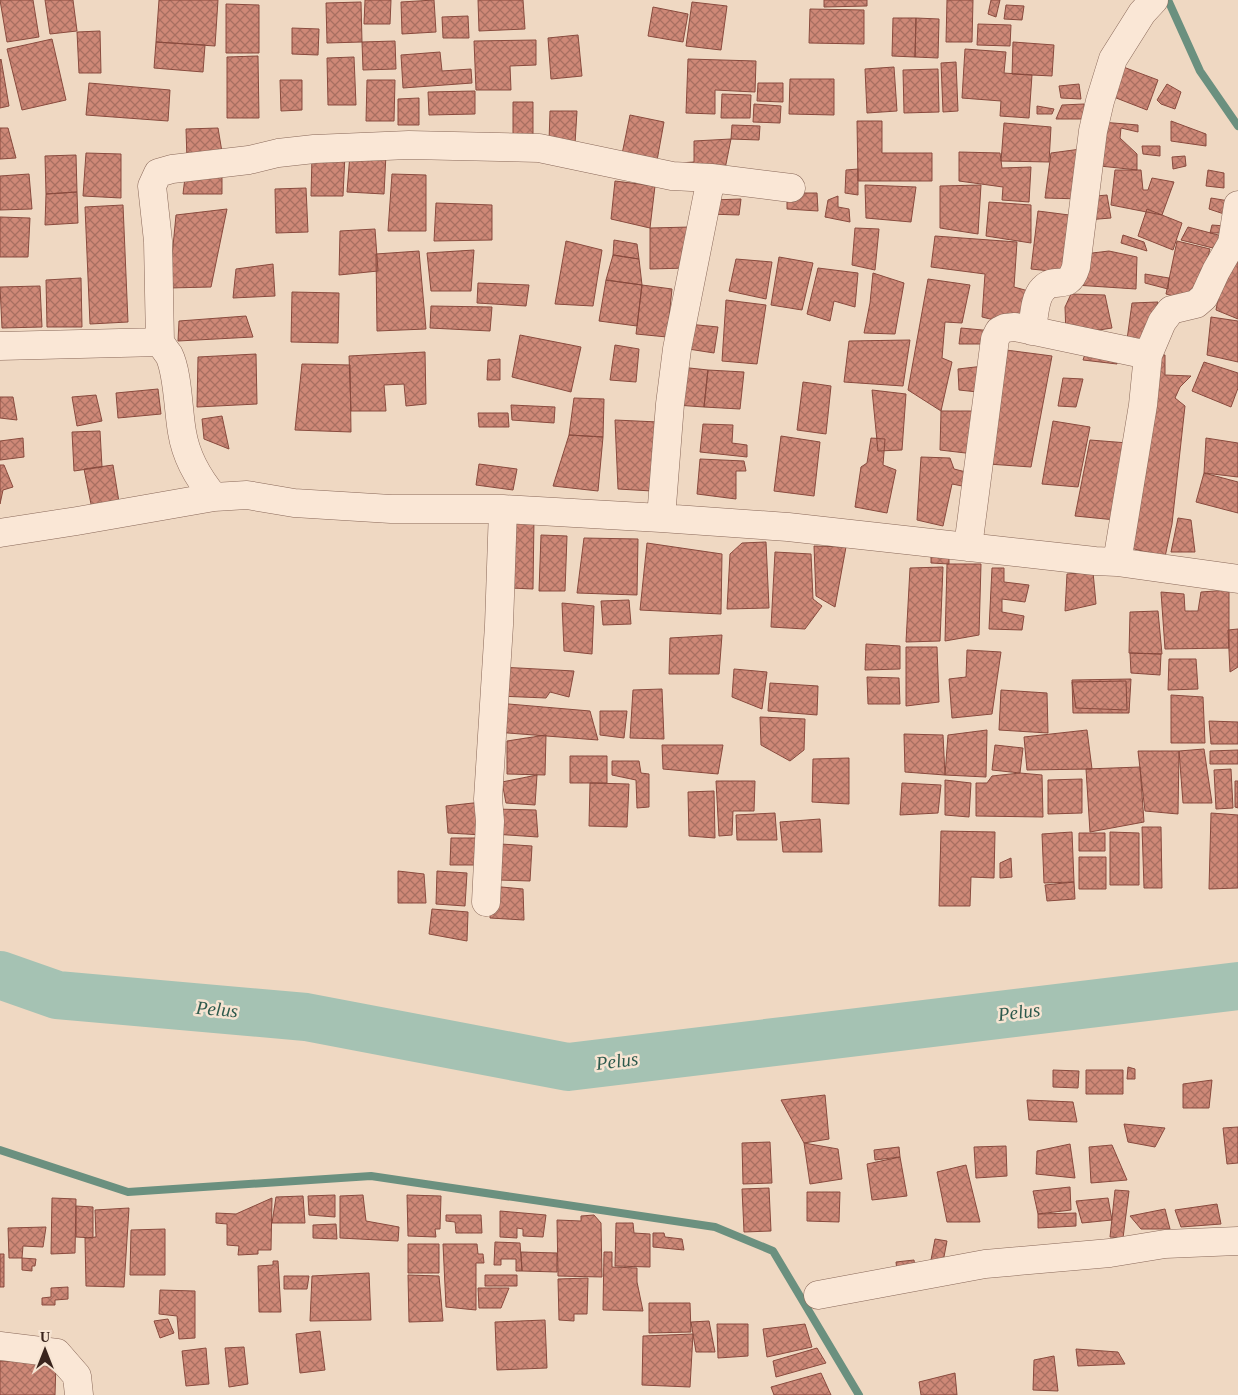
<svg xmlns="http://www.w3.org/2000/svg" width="1238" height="1395" font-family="'Times New Roman',serif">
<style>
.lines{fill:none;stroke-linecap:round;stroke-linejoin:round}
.stream{stroke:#6b907f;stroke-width:8}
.river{stroke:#a5c2b3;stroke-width:48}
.building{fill:url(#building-cross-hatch);stroke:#894b3e}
.minor-casing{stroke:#896859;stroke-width:29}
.minor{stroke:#fae7d6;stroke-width:28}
.labels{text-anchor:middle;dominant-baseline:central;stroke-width:5;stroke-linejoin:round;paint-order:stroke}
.water-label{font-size:19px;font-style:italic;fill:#2c594c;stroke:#f6e4d2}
</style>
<defs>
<pattern id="building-cross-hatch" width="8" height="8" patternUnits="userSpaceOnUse" patternTransform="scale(1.25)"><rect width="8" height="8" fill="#ce8877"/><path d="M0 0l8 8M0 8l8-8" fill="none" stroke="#a86f61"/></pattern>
</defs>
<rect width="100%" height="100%" fill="#efd8c2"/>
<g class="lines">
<path class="stream" d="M1168 0 1200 71 1238 126
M0 1150 128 1192 371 1176 715 1227 773 1251 859 1395"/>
<path class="river" d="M0 975 57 995 306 1017 568 1067 1238 986"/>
</g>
<path class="building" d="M0 0H33L39 37 7 42Z
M45 0H73L77 31 50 34Z
M159 0H218L215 46 156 42Z
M365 0H391L390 24H364Z
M434 0 436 32 402 34 401 2Z
M478 0H523L525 29 479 31Z
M824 0H867V6L824 7Z
M947 0H973L972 42H946Z
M991 0H1000L996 17 988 14Z
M361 2 362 42 327 43 326 3Z
M692 2 727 6 721 50 686 46Z
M226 4 259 5V53H226Z
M1006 5 1024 6 1022 20 1004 19Z
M653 7 688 14 683 42 648 36Z
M810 9 864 10V44L809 43Z
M468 16 469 38H443L442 17Z
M893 18H916L915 57 892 56Z
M916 18 939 19 938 58 915 57Z
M978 24 1011 25 1010 46 977 45Z
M292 28 319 29 318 55 292 54Z
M100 31 101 73H79L77 32Z
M578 35 582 76 551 79 548 38Z
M52 39 66 100 22 110 7 49Z
M536 40V65L510 66 511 90H476L474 41Z
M395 41 396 69 363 70 362 42Z
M156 42 205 45 203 72 154 68Z
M1013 42 1054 45 1052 76 1012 74Z
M965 49 1006 52 1004 73 1032 75 1029 118 1000 116 1001 101 962 98Z
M440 52 442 71 471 69 472 83 403 88 401 55Z
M258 56 259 118H227V57Z
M354 57 356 105H328L327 58Z
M1 59 9 106 0 108V60Z
M688 59 756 61 755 92 715 90V114L686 113Z
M956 62 958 111 943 112 941 63Z
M1118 65 1158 80 1147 110 1106 94Z
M894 67 897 111 867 113 865 69Z
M938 69 939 112 904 113 903 70Z
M790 79H834V115L789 114Z
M280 80H302V110L281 111Z
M367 80H395L394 121H366Z
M89 83 170 90 168 121 86 115Z
M758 83H783V102L757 101Z
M1079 84 1081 99 1061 98 1059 86Z
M1167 84 1181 92 1175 109 1161 104 1157 100Z
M475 91V114L429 115 428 92Z
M722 94 751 95 750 118H721Z
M419 98V125H398V99Z
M513 102H533V135H513Z
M754 104 781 106 780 123 753 122Z
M1084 104 1086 119H1056L1062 105Z
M1037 106 1054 109 1052 114H1037Z
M550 111H577L575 144 549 142Z
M630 115 664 122 656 166 621 159Z
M857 121H882V153H932V181H858Z
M1171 121 1206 134V146L1171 141Z
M1101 122 1138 125V132L1121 128 1120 138 1137 154V170L1100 166Z
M1004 123 1051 127 1049 162 1001 161Z
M732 125 760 126 759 140 731 139Z
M0 128H8L16 158 0 159Z
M218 128 223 158 187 160 186 129Z
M731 139 724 174 679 163 694 162V141Z
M1142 146H1160V156L1143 154Z
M1081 149 1082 199 1045 198 1051 153Z
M959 152 1000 153 1002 168 1031 167 1029 202 1002 200 1003 187 959 181Z
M86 153 121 154V198L83 196Z
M345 154 343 196H311L312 156Z
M350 154H386L384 194 347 192Z
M76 155 77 192 46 194 45 156Z
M1185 156 1186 166 1173 169 1172 157Z
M186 169H222V194H183Z
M858 169V195L845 193 846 170Z
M1115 170H1141L1143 190H1148L1152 178 1174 182 1162 215 1111 205Z
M1208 170 1224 173V188L1206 186Z
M29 174 32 209 0 210V176Z
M392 174 426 175V231H388Z
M615 181 655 186 650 228 611 219Z
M865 185 916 187 911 222 866 218Z
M981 185 978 234 940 228V186Z
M306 188 308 232 276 233 275 189Z
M77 192 78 223 45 225 46 194Z
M787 193H817L818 211 787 209Z
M1107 195 1111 218 1086 220V197Z
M838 196V207L849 209 850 222 825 217 828 200Z
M1211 198 1235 202 1233 217 1209 209Z
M741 199 739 215 708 214 712 200Z
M989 202 1031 205V243L986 236Z
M436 203 492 205V240L434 241Z
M123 205 128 322 90 324 85 207Z
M227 209 211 287 169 288 176 215Z
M1147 209 1182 223 1173 250 1138 236Z
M1038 211 1077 216 1070 273 1031 269Z
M0 217 30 218 28 257H0Z
M1212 225 1225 226 1224 233H1210Z
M691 227 687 268 650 269V228Z
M1188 227 1222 236 1221 250 1181 240Z
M855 228 879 229 875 270 852 265Z
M375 229 378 271 339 275 340 231Z
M1123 235 1144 242 1147 251 1121 243Z
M935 236 1017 242 1014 287 1032 292 1027 328 982 317 985 274 931 267Z
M614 240 637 244 639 259 613 255Z
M566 241 602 250 593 306 555 304Z
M1177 241 1210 249 1196 302 1166 294Z
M474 250 471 291H431L427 253Z
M419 251 426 329 377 331 376 254Z
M1109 251 1137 257 1136 289 1075 285 1084 254Z
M613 255 639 259 642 285 606 280Z
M779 257 813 263 802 310 771 305Z
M736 259 772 262 766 299 729 291Z
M1225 260 1238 261V319L1216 310Z
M273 264 275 296 233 298 236 269Z
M818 268 858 273 855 307 834 301 830 321 807 314Z
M873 273 904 283 895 334 864 333 870 303Z
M1145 274 1169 278 1168 289 1145 283Z
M81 278 82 327H47L46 280Z
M928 279 970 285 962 323 945 322 942 358 952 362 941 411 908 390Z
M606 280 642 285 637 326 599 321Z
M478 283 529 285 526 306 477 303Z
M642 285 672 289 667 337 636 334Z
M40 286 42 327 2 328 0 287Z
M292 292 339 293 338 343 291 342Z
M1071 294 1105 295 1112 328 1066 335 1065 307Z
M726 300 766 305 757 364 722 361Z
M1158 302 1144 347H1126L1132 303Z
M431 306 492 307 490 331 430 328Z
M246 316 253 337 178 341 179 321Z
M1211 317 1238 321V362L1207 355Z
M688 324 718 327 714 353 682 348Z
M961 328 993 331 991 344H959Z
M520 335 581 347 571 392 512 377Z
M910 340 903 386 844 382 849 341Z
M615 345 639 349 636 382 610 380Z
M1087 348 1116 350 1117 364 1083 360Z
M1006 350 1052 356 1031 467 988 464Z
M425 352 426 404 406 406 404 384 384 385 386 411H351L349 356Z
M256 354 257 404 197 407 198 357Z
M1154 354 1165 355V375L1191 376 1180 387 1175 398 1185 406 1172 524 1165 557 1123 546Z
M500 359V380H487L488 360Z
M1204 362 1238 373V388L1231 407 1192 391Z
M302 364 350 365 351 432 295 430Z
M984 366 987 393 959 390 958 369Z
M680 367 708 370 704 407 676 405Z
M708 370 744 372 740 409 704 407Z
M1063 378 1083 379 1076 407 1058 406Z
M803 382 831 386 826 434 797 430Z
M158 389 161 414 118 418 116 393Z
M872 390 906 394 902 450 878 451Z
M96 395 102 421 77 426 72 397Z
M0 397H13L17 420 0 418Z
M574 398 604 399 603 437 569 435Z
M511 405 555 407 554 423 512 420Z
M941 411H980L974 454 940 450Z
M478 413H508L509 427H479Z
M222 416 229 449 204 439 202 419Z
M615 420 658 422 652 491 618 489Z
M1053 421 1090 427 1078 487 1042 484Z
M703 424 733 425 732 443 747 445V457L700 452Z
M100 431 102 467 74 471 72 432Z
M569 435 603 437 598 491 553 486Z
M781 436 820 442 814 496 774 491Z
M23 438 24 457 0 460V441Z
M871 438 885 439 883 465 896 470 887 513 855 507 861 467 867 463Z
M1206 438 1238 443V477L1204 473Z
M1090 440 1128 443 1116 520 1075 516Z
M921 457 950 458 954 469 974 474 973 488 952 484 943 526 917 520Z
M700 459 744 461 746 471H736V499L697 494Z
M479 464 517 469 513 490 476 485Z
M0 465H4L13 487 3 490 0 504Z
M113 465 120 508 93 514 84 469Z
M1204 473 1238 482V513L1196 502Z
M505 516 534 518 533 589 511 588Z
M1178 518 1191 520 1195 552H1171Z
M541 535 567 536 565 591H539Z
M584 538 638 539 637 595 577 593Z
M766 542 769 608 727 609 730 554 742 543Z
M647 543 722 554 721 614 640 610Z
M814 546 846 547 835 607 816 596Z
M775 552 811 554 813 599 822 606 805 629 771 627Z
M931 554H949V564L931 563Z
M947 564H981L979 635 945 641Z
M943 567 940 641 906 642 910 568Z
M992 568H1004V582L1029 585 1025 602 1002 599V612L1024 616 1022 630 989 629Z
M1093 572 1096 604 1065 611 1067 574Z
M1229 590V648L1165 649 1161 592 1184 594 1185 611H1198L1201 592Z
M629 600 631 624 603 625 601 601Z
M562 603 594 606 592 654 564 651Z
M1158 611 1162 654 1129 653 1130 612Z
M1238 629V667L1230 672 1228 630Z
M722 635 719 674H669L670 638Z
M866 644 900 646V669L865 670Z
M906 647H937L939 702 906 706Z
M967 650 1001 652 992 714 952 718 949 679 966 677Z
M1130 653 1161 654 1160 675 1131 673Z
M1169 659H1196L1198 689 1168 690Z
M500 667 574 671 569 697 550 692 546 698 498 696Z
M734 669 767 672 762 709 732 697Z
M867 677 899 678 900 704H868Z
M1131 679 1129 713H1073L1072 680Z
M1126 681 1127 710 1076 708 1072 682Z
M770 683 818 686 817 715 768 711Z
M662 689 664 739 630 738 633 690Z
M1001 690 1047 693 1048 733 999 730Z
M1171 695 1203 697 1205 743H1171Z
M497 703 590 711 598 740 495 732Z
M600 711H627L624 738 600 735Z
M760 717 805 719 804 750 790 761 761 745Z
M1209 721 1238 722V744H1211Z
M987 730 986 777 945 775 948 735Z
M1087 730 1092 769 1027 770 1024 737Z
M904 734 943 735 945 775 905 772Z
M546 735 545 775 507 774V741Z
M662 745H723L718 774 663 769Z
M995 745 1023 748 1020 773 992 770Z
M1204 749 1212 803H1183L1179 751Z
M1238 750V764H1210V751Z
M1138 751H1179L1178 814 1145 811Z
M570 756H607V783H570Z
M849 758V804L812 802 813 759Z
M612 761H639L641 773 649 774V807L637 808 636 780 612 775Z
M1140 767 1144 822 1090 832 1086 769Z
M1231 769 1233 808 1216 809 1214 770Z
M1020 773 1042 775 1043 817 976 816V783H987L992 776Z
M537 775 535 805 506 803 502 782Z
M1082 779V813L1048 814V780Z
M945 780 971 783 969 817 945 815Z
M716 781H755L754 811H733L732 835 719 836Z
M1235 781H1238V808L1235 807Z
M590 783 629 784 627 827 589 826Z
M902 783 941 785 938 813 900 815Z
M714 791 715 838 689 836 688 792Z
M482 802 483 835 448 833 446 806Z
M493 809 536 810 538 837 493 834Z
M775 813 777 840H737L736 815Z
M1211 813 1238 815V888L1209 889Z
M820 819 822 852H783L780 822Z
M1142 827H1161L1162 888H1144Z
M941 831 995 832 994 878 971 877 970 906H939Z
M1072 832 1074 882 1044 883 1042 834Z
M1110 832 1139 833V885H1110Z
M1079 833H1105V851H1079Z
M451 838H483V865H450Z
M501 844 532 846 530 881 499 880Z
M1079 857H1106V889H1079Z
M1011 858 1012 877 1000 878V863Z
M398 871 424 874 426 903H398Z
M437 871 467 873 465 906 436 904Z
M1074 882 1075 899 1047 901 1045 885Z
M491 886 523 889 524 920 490 918Z
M432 909 468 912 467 941 429 934Z
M1128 1067 1135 1069V1079H1127Z
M1053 1070 1079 1071 1078 1088 1053 1087Z
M1086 1070H1123V1094H1086Z
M1212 1080 1209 1108H1183V1084Z
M825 1095 829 1139 804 1143 781 1100Z
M1027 1100 1073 1102 1077 1122 1029 1120Z
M1124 1124 1165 1128 1155 1147 1128 1142Z
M1238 1127V1163L1227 1164 1223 1128Z
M770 1142 772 1183 743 1184 742 1143Z
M804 1143 838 1149 842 1179 810 1184Z
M1070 1144 1075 1178 1036 1174 1037 1151Z
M1112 1145 1127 1180 1091 1183 1089 1147Z
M1006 1146 1007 1176 976 1178 974 1147Z
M899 1147 900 1157 875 1160 874 1150Z
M900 1157 907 1196 872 1200 867 1164Z
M966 1165 980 1222H947L937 1172Z
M1070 1187 1071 1210 1038 1214 1033 1191Z
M769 1188 771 1231 744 1232 742 1189Z
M1115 1190 1129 1191 1123 1238 1110 1237Z
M807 1192H840L839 1222 807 1221Z
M335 1195V1217L309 1215 308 1196Z
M363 1195 366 1221 399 1227 398 1241 340 1238V1196Z
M407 1195 441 1196 440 1229H435L436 1237 408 1236Z
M303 1196 305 1223H272L276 1197Z
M52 1198 76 1199 75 1253 51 1254Z
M272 1198 271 1250H258V1254L238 1255 239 1246 227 1245V1224L216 1223V1213L236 1214Z
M1108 1198 1112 1220 1082 1223 1076 1201Z
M1217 1204 1221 1224 1181 1227 1175 1210Z
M76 1206 93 1207V1238L76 1237Z
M129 1208 124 1287 86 1286 85 1238 96 1237 95 1210Z
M1165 1209 1170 1229H1141L1130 1216Z
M500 1211 546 1215 543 1237 523 1236V1229L517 1228V1238L500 1237Z
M1076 1213V1226L1038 1228V1214Z
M446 1215H481L482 1233H456L455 1222 446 1221Z
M594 1215 601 1223 602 1277 558 1276 557 1220 581 1221V1216Z
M616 1223H633L634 1233 650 1234V1267L615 1266Z
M336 1224 337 1239 313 1238V1225Z
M46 1227 43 1247 23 1246 22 1258H9L8 1228Z
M165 1229V1275H130L131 1230Z
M653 1233H664L665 1237 682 1239 684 1250 653 1247Z
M935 1239 947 1241 943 1262 931 1260Z
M495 1242 520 1243 522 1271H516V1259H501V1265H494Z
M408 1244H439V1273H408Z
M443 1244H477L478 1254H483L484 1263H476V1310L446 1307Z
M521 1252 557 1253V1272L522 1271Z
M604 1252H612V1267L637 1268V1282L643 1311 603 1310Z
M0 1254H4V1287H0Z
M22 1258 36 1259 35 1266H32V1271L22 1270Z
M914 1260 915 1268 897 1271 896 1262Z
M273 1261H278L281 1312H259L258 1266 273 1265Z
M369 1273 371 1320 310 1321 312 1276Z
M408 1275 439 1276 443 1321 409 1322Z
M485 1275H517V1286H485Z
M284 1276H309L307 1289H284Z
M588 1278 587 1314H574V1321L559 1320 558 1279Z
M68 1287V1299L55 1300V1305H42V1298L51 1297V1288Z
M478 1288H509L501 1308H479Z
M160 1290 195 1291V1338L179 1339 177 1316 159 1314Z
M649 1303H690L691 1332 649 1333Z
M168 1319 174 1333 160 1338 154 1321Z
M545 1320 547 1368 497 1370 495 1322Z
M709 1321 715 1352H696L691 1322Z
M717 1324H748V1356L718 1358Z
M805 1324 812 1347 767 1357 763 1329Z
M320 1331 325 1370 300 1373 296 1334Z
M693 1334 690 1387 642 1385 643 1336Z
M244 1347 248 1384 229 1387 225 1348Z
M206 1348 209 1384 186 1386 182 1351Z
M817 1348 826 1363 776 1377 773 1361Z
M1076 1349 1118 1352 1125 1364 1078 1366Z
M1054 1356 1058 1391 1033 1390 1034 1360Z
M0 1361 56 1362 55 1395H0Z
M821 1373 831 1395H774L771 1387Z
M955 1373 957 1395H921L919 1382Z"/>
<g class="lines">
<g class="minor-casing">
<path id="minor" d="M1032 331C1034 319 1034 298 1043 289 1056 275 1068 293 1076 267L1093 131 1100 101 1113 59 1142 13 1154 0
M160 342 158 241 152 186 158 173 172 169 249 160 278 153 314 149 409 145 539 148 672 176 711 178 791 188
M0 346 160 342C163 347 166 351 169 355 178 373 178 410 182 432 186 457 198 478 214 497L247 495 294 503 391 509H503L661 518 788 527 1095 561 1117 562 1238 579
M661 518 670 404 677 349 711 178
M0 533 77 521 214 497
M968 547 995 339 999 331 1005 328 1015 327 1148 355
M1117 562 1143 405 1148 355 1162 322 1171 310 1196 304 1204 297 1216 271 1232 243 1238 205
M486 902 490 821 488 799 499 625 503 509
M818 1295 985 1264 1110 1253 1165 1244 1238 1241
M0 1346 57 1353 77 1376 79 1395"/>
</g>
<use href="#minor" class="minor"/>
</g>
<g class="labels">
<g class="water-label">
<text transform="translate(217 1009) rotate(5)">Pelus</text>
<text transform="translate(1019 1012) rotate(-7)">Pelus</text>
<text transform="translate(617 1061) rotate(-7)">Pelus</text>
</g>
</g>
<g transform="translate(45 1350)" stroke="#f6e4d2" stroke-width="4" paint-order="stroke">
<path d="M0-4L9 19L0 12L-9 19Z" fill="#39241d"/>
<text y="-8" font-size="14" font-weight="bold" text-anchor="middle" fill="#39241d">U</text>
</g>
</svg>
